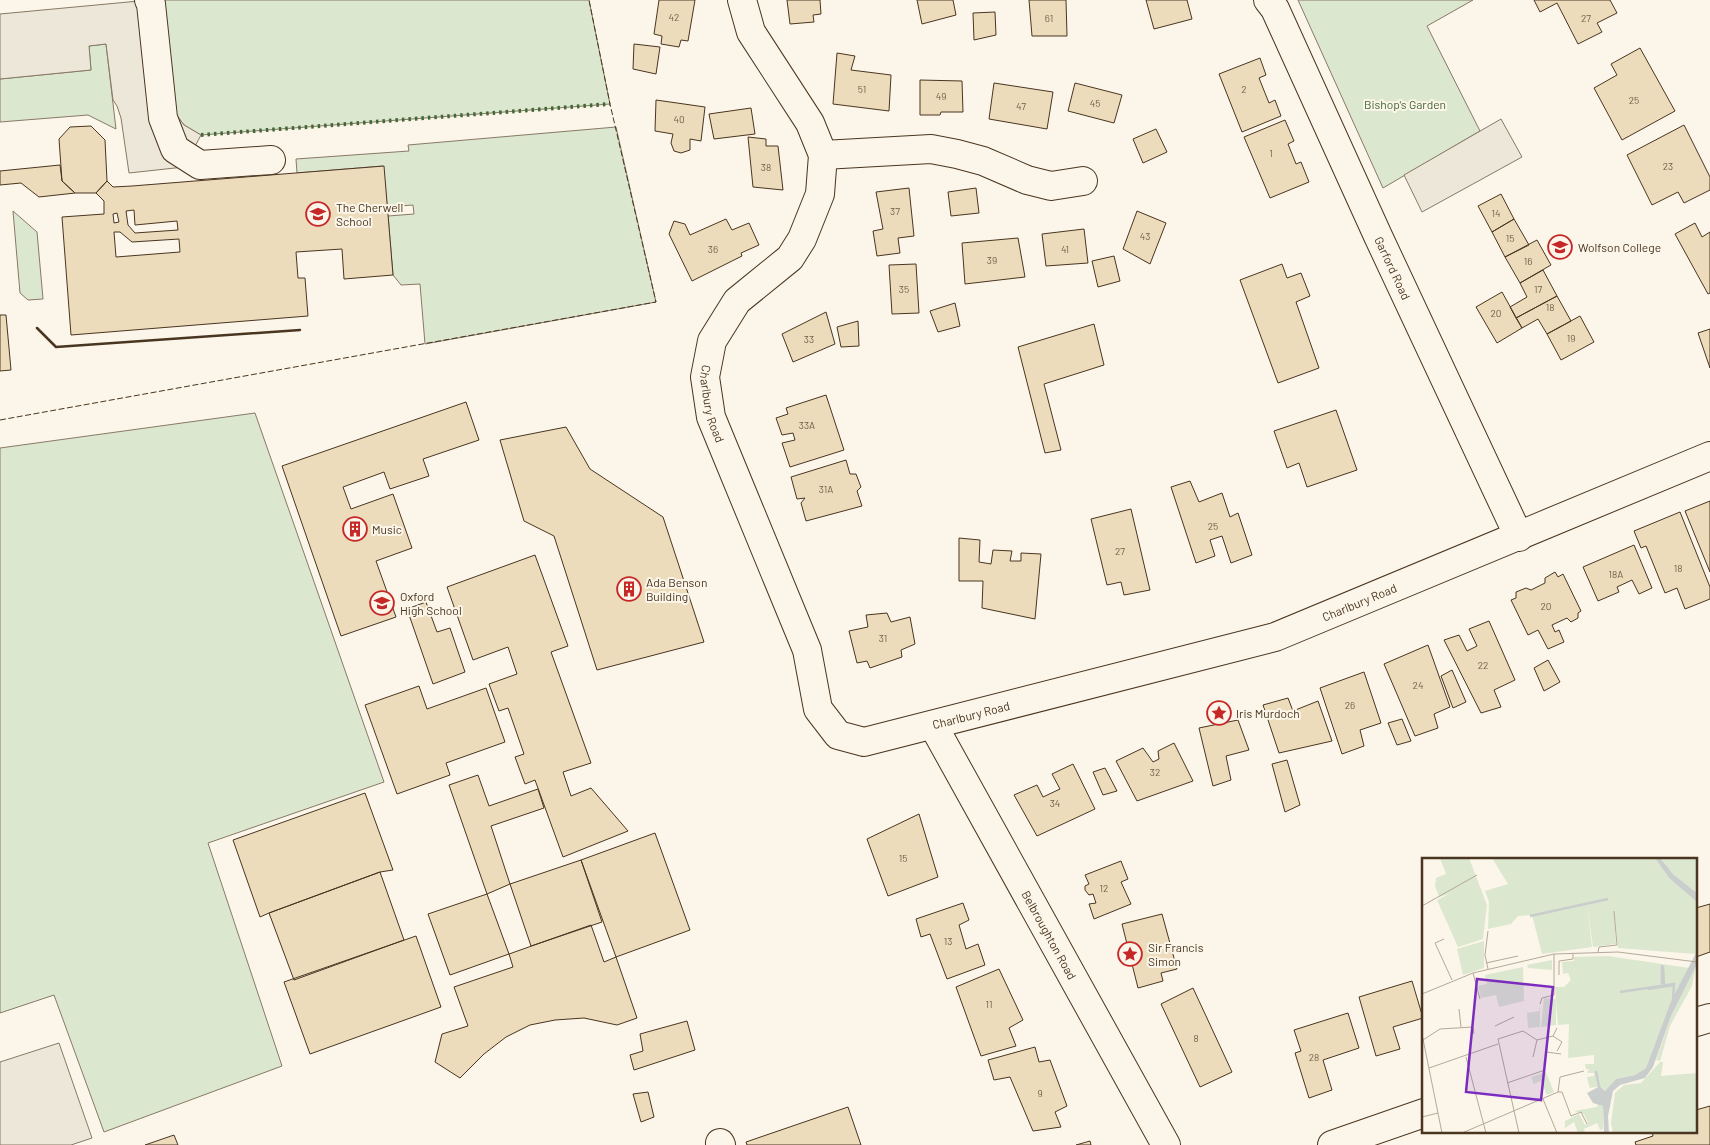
<svg xmlns="http://www.w3.org/2000/svg" width="1710" height="1145" font-family="Barlow,sans-serif">
<style>
.green{fill:#dce7d0;stroke:#887966}
.parking{fill:#ede7d9;stroke:#887966}
.building{fill:#ecdcbc;stroke:#4a3520;fill-rule:evenodd}
.lines{fill:none;stroke-linecap:round;stroke-linejoin:round}
.minor-casing{stroke:#4a3520;stroke-width:30}
.minor{stroke:#fbf6e9;stroke-width:28}
.hedge{stroke:#436837;stroke-width:4;stroke-dasharray:2.5 4;stroke-linecap:butt}
.fence{stroke:#4a3520;stroke-width:1;stroke-dasharray:6 2.5;stroke-linecap:butt}
.wall{stroke:#4a3520;stroke-width:2.5}
.labels{text-anchor:middle;dominant-baseline:central;stroke-width:4;stroke-linejoin:round;paint-order:stroke}
.number-label{font-size:10px;fill:#725f47}
.park-label{font-size:12px;fill:#436837;stroke:#fbf6e9}
.poi-label{font-size:12px;fill:#4a3520;stroke:#fbf6e9;text-anchor:start}
.street-label{font-size:12px;fill:#4a3520;stroke:#fbf6e9}
.inset-river{fill:none;stroke:#c9cecd;stroke-width:2.5}
.inset-road{fill:none;stroke:#b4a999;stroke-width:1}
.view{fill:#7b2cbf;fill-opacity:0.15;stroke:#7b2cbf;stroke-width:2.5}
.inset-edge{fill:none;stroke:#4a3520;stroke-width:2.5}
</style>
<rect width="100%" height="100%" fill="#fbf6e9"/>
<path class="green" d="M162 0H589L610 104 201 135 184 125 172 109Z
M1298 0H1473L1427 26 1480 131 1383 188Z
M106 44 116 129 88 115 0 122V79L91 70 89 46Z
M616 127 656 302 425 344 420 284 401 285 393 275 388 216 414 214 413 205 387 207 383 166 297 173 296 159 409 151 408 145Z
M13 211 37 232 43 299 28 300 20 293Z
M255 413 384 782 208 843 282 1066 104 1132 54 995 0 1013V448Z"/>
<path class="parking" d="M139 1 172 109 184 125 201 135 184 167 129 173 121 118 117 106 113 100 106 44 89 46 91 70 0 79V14Z
M1501 119 1522 157 1422 212 1404 175Z
M59 1043 92 1138 71 1145H0V1062Z"/>
<path class="building" d="M659 0H695L688 41 681 40 679 47 661 44 662 36 654 34Z
M787 0H820L821 14 813 15 814 22 790 24Z
M917 0H953L956 15 922 24Z
M1029 0H1066L1067 36H1032Z
M1146 0H1187L1192 19 1154 29Z
M1534 0H1610L1617 13 1597 23 1602 32 1578 44 1557 3 1540 12Z
M995 12 996 35 974 40 973 13Z
M634 44 660 47 656 74 633 69Z
M1640 48 1675 111 1622 140 1594 88 1617 75 1611 64Z
M837 53 855 56 851 70 891 75 889 111 833 104Z
M1260 58 1266 75 1259 78 1269 103 1275 100 1281 116 1242 132 1219 74Z
M920 80 962 81 963 112H941L940 115H920Z
M994 83 1053 92 1047 129 989 119Z
M1075 83 1122 95 1114 123 1068 111Z
M656 100 705 107 701 141 690 139V150L681 153 674 151 671 143 673 134 655 131Z
M751 108 755 134 714 139 709 114Z
M1285 120 1294 141 1288 144 1296 164 1301 162 1309 182 1270 198 1244 137Z
M1684 125 1710 177V190L1684 203 1678 192 1652 205 1627 155Z
M91 126 105 140 107 181 96 193H75L62 181 59 139 70 127Z
M1156 129 1167 152 1143 163 1133 139Z
M748 137 766 139V146H778L783 190 753 187Z
M60 165 62 181 75 193 39 197 21 183 0 185V171Z
M384 166 393 275 344 279 342 249 296 252 298 278H305L308 316 71 335 62 217 104 214V201L96 193 107 181 113 187 132 186ZM134 210 135 225 177 221 178 230 135 233 128 225 126 211ZM117 213 119 222 114 223 113 214ZM114 232H120L132 242 179 239 180 252 116 257Z
M909 188 914 236 898 238 900 253 877 256 873 231 883 229 876 192Z
M976 188 979 213 951 216 948 192Z
M1501 194 1514 219 1492 232 1478 206Z
M1137 211 1166 223 1150 264 1123 249Z
M726 219 732 230 749 223 759 245 741 253 742 256 692 281 669 234 674 221 685 224 690 235Z
M1514 219 1529 245 1505 257 1492 232Z
M1695 223 1702 237 1710 232V293L1708 294 1675 234Z
M1084 229 1088 263 1046 266 1042 234Z
M1018 238 1025 277 965 284 962 243Z
M1537 240 1551 265 1520 283 1505 257Z
M1114 256 1120 281 1098 287 1092 261Z
M916 264 919 313 892 314 889 265Z
M1282 264 1287 278 1301 273 1310 296 1296 302 1319 368 1278 383 1240 280Z
M1543 270 1557 296 1516 318 1510 307 1527 297 1520 283Z
M1502 292 1522 328 1497 343 1476 307Z
M1557 296 1571 321 1547 334 1538 319 1522 328 1516 318Z
M955 303 960 326 938 332 930 311Z
M826 312 835 344 793 362 782 334Z
M0 315H6L11 370 0 371Z
M1580 316 1594 342 1561 360 1547 334Z
M858 321 859 346 841 347 837 327Z
M1094 324 1104 365 1044 384 1061 450 1045 453 1018 347Z
M1710 329V368L1698 333Z
M826 395 844 450 790 467 782 443 795 440 793 433 782 435 776 418 788 414 786 408Z
M466 402 479 440 423 459 429 476 390 489 384 472 343 487 351 509 393 494 412 548 376 561 396 617 341 636 282 466Z
M1336 410 1357 470 1307 487 1299 463 1287 468 1274 431Z
M566 427 590 469 663 517 704 642 597 670 554 536 524 521 500 440Z
M846 460 850 474H856L861 487 857 491 862 506 806 521 801 503 805 498 797 499 791 477Z
M1190 481 1199 502 1222 493 1230 517 1238 513 1252 555 1231 563 1222 536 1210 540 1215 556 1196 563 1171 487Z
M1710 501V572L1685 511Z
M1131 509 1150 590 1124 595 1121 582 1107 585 1091 519Z
M1680 512 1710 587V599L1685 609 1677 588 1665 593 1646 546 1641 548 1634 531Z
M959 538 980 540 979 562 991 564 993 550 1012 551 1010 561H1021V553L1041 554 1035 619 982 608 983 581H959Z
M1634 545 1652 588 1639 594 1632 580 1617 587 1619 592 1598 601 1583 567Z
M535 555 568 646 551 652 591 763 563 772 571 796 591 788 628 831 563 857 535 780 525 784 515 757 524 754 508 708 499 711 489 684 517 674 508 647 473 660 447 587Z
M1555 572 1558 577 1563 574 1581 611 1578 613V618L1571 622 1567 618 1552 625 1555 632 1559 630 1564 642 1548 649 1538 630 1528 635 1511 600 1516 598V592L1526 588 1531 590 1545 583V578Z
M426 602 437 632 450 628 465 672 433 684 407 609Z
M887 613 891 622 910 617 915 644 901 650 902 657 870 668 867 661 857 663 849 631 868 627 866 615Z
M1489 621 1515 680 1494 690 1501 707 1481 713 1444 640 1459 635 1467 651 1477 646 1469 629Z
M1428 645 1450 707 1434 714 1438 728 1415 736 1384 664Z
M1548 660 1560 682 1544 691 1534 668Z
M1452 670 1466 702 1453 708 1441 676Z
M1364 672 1381 723 1360 730 1364 746 1342 754 1320 688Z
M419 686 427 709 486 688 505 742 446 763 450 775 397 794 365 705Z
M1288 698 1293 711 1318 701 1332 741 1279 753 1263 705Z
M1402 719 1411 741 1397 745 1388 723Z
M1238 720 1249 750 1226 756 1231 780 1213 786 1199 728Z
M1174 743 1193 781 1137 801 1116 761 1143 748 1153 762 1159 759 1158 751Z
M1287 760 1300 805 1285 812 1272 764Z
M1073 764 1095 809 1037 836 1014 795 1037 785 1043 797 1060 789 1052 774Z
M1105 768 1117 791 1103 795 1093 772Z
M478 775 489 806 538 789 544 808 491 826 510 884 487 894 449 785Z
M365 793 393 870 380 872 269 913 260 917 233 840Z
M919 814 938 877 888 896 867 839Z
M655 833 690 930 616 957 581 860Z
M581 860 602 922 531 946 510 884Z
M1121 861 1128 879 1121 882 1131 904 1094 919 1089 904 1096 903 1093 894 1089 895 1085 890V886L1089 884 1085 875Z
M380 872 404 940 294 980 269 913Z
M487 894 509 954 450 975 428 914Z
M963 903 969 920 959 925 966 949 978 944 985 965 947 979 930 934 921 937 916 919Z
M1710 904V952L1696 957V908Z
M1162 914 1177 969 1161 973 1163 981 1138 988 1122 924Z
M591 925 604 962 616 957 637 1018 617 1025 584 1018 555 1020 530 1025 506 1037 484 1054 460 1078 435 1062 442 1034 468 1026 454 987 513 967 509 954Z
M416 936 441 1007 310 1054 284 982Z
M999 969 1023 1020 1009 1028 1016 1046 981 1056 956 987Z
M1412 981 1423 1018 1393 1027 1400 1049 1376 1056 1359 997Z
M1193 988 1232 1072 1200 1087 1161 1004Z
M1348 1013 1359 1048 1323 1060 1332 1090 1309 1098 1295 1053 1301 1051 1294 1030Z
M687 1021 695 1050 634 1070 630 1055 643 1051 640 1034Z
M1035 1047 1039 1062 1050 1060 1067 1106 1055 1112 1061 1127 1033 1131 1010 1077 994 1080 988 1060Z
M648 1092 654 1117 641 1122 633 1094Z
M1710 1106V1145H1636L1635 1142 1653 1136 1652 1131H1696V1110Z
M848 1107 861 1145H747L746 1142Z
M174 1135 178 1145H145Z
M1090 1141 1091 1145H1076Z"/>
<g class="lines">
<g class="minor-casing">
<g id="minor">
<path d="M149 0 151 4 163 118 175 149 200 165 271 160"/>
<path id="s1" d="M742 0 751 32 810 123 823 155 820 194 802 239 790 258 737 301 712 341 705 377 711 417 807 650 818 709 838 735 864 742 1275 637 1710 456"/>
<path id="s2" d="M1268 0 1275 9 1378 236 1519 537"/>
<path d="M823 155 931 149 957 154 983 161 1027 180 1051 186 1083 181"/>
<path id="s3" d="M933 725 1166 1145"/>
<path d="M1696 1022 1710 1018"/>
<path d="M720 1143 721 1145"/>
<path d="M1332 1145 1424 1113"/>
</g>
</g>
<use href="#minor" class="minor"/>
<path class="hedge" d="M201 135 610 104"/>
<path class="fence" d="M0 420 656 302 610 104 589 0"/>
<path class="wall" d="M37 328 56 347 300 330"/>
</g>
<defs>
<g id="school-ring" transform="scale(1.25)"><circle r="9.5" fill="#fbf6e9" stroke="#c62828" stroke-width="1.5"/><path d="M0-5L7-2L0 1L-7-2ZM-4 1L0 2.5L4 1V4Q0 6-4 4Z" fill="#c62828"/></g>
<g id="university-ring" transform="scale(1.25)"><circle r="9.5" fill="#fbf6e9" stroke="#c62828" stroke-width="1.5"/><path d="M0-5L7-2L0 1L-7-2ZM-4 1L0 2.5L4 1V4Q0 6-4 4Z" fill="#c62828"/></g>
<g id="building-ring" transform="scale(1.25)"><circle r="9.5" fill="#fbf6e9" stroke="#c62828" stroke-width="1.5"/><path d="M-4-6H4V6H1V3H-1V6H-4ZM-2.5-4.3h1.7v1.8h-1.7ZM.8-4.3h1.7v1.8H.8ZM-2.5-1h1.7V.8h-1.7ZM.8-1h1.7V.8H.8Z" fill="#c62828"/></g>
<g id="sight-ring" transform="scale(1.25)"><circle r="9.5" fill="#fbf6e9" stroke="#c62828" stroke-width="1.5"/><path d="M0-6L1.8-2.2L6-1.7L2.9 1.2L3.7 5.4L0 3.3L-3.7 5.4L-2.9 1.2L-6-1.7L-1.8-2.2Z" fill="#c62828"/></g>
</defs>
<g fill-rule="evenodd">
<use href="#school-ring" x="318" y="214"/>
<use href="#university-ring" x="1560" y="247"/>
<use href="#building-ring" x="355" y="529"/>
<use href="#building-ring" x="629" y="589"/>
<use href="#school-ring" x="382" y="603"/>
<use href="#sight-ring" x="1219" y="713"/>
<use href="#sight-ring" x="1130" y="954"/>
</g>
<g class="labels">
<g class="number-label">
<text x="674" y="17">42</text>
<text x="1049" y="18">61</text>
<text x="1586" y="18">27</text>
<text x="862" y="89">51</text>
<text x="1244" y="89">2</text>
<text x="941" y="96">49</text>
<text x="1634" y="100">25</text>
<text x="1095" y="103">45</text>
<text x="1021" y="106">47</text>
<text x="679" y="119">40</text>
<text x="1271" y="153">1</text>
<text x="1668" y="166">23</text>
<text x="766" y="167">38</text>
<text x="895" y="211">37</text>
<text x="1496" y="213">14</text>
<text x="1145" y="236">43</text>
<text x="1510" y="238">15</text>
<text x="713" y="249">36</text>
<text x="1065" y="249">41</text>
<text x="992" y="260">39</text>
<text x="1528" y="261">16</text>
<text x="904" y="289">35</text>
<text x="1538" y="289">17</text>
<text x="1550" y="307">18</text>
<text x="1496" y="313">20</text>
<text x="1571" y="338">19</text>
<text x="809" y="339">33</text>
<text x="807" y="425">33A</text>
<text x="826" y="489">31A</text>
<text x="1213" y="526">25</text>
<text x="1120" y="551">27</text>
<text x="1678" y="568">18</text>
<text x="1616" y="574">18A</text>
<text x="1546" y="606">20</text>
<text x="883" y="638">31</text>
<text x="1483" y="665">22</text>
<text x="1418" y="685">24</text>
<text x="1350" y="705">26</text>
<text x="1155" y="772">32</text>
<text x="1055" y="803">34</text>
<text x="903" y="858">15</text>
<text x="1104" y="888">12</text>
<text x="948" y="941">13</text>
<text x="989" y="1004">11</text>
<text x="1196" y="1038">8</text>
<text x="1314" y="1057">28</text>
<text x="1040" y="1093">9</text>
</g>
<g class="park-label">
<text x="1405" y="104">Bishop's Garden</text>
</g>
<g class="poi-label">
<text x="336" y="207">The Cherwell<tspan x="336" dy="14">School</tspan></text>
<text x="1578" y="247">Wolfson College</text>
<text x="372" y="529">Music</text>
<text x="646" y="582">Ada Benson<tspan x="646" dy="14">Building</tspan></text>
<text x="400" y="596">Oxford<tspan x="400" dy="14">High School</tspan></text>
<text x="1236" y="713">Iris Murdoch</text>
<text x="1148" y="947">Sir Francis<tspan x="1148" dy="14">Simon</tspan></text>
</g>
<g class="street-label">
<text stroke="none"><textPath href="#s2" startOffset="296">Garford Road</textPath></text>
<text stroke="none"><textPath href="#s1" startOffset="466">Charlbury Road</textPath></text>
<text stroke="none"><textPath href="#s1" startOffset="1366">Charlbury Road</textPath></text>
<text stroke="none"><textPath href="#s1" startOffset="961">Charlbury Road</textPath></text>
<text stroke="none"><textPath href="#s3" startOffset="240">Belbroughton Road</textPath></text>
</g>
</g>
<g transform="translate(1422 858)">
<rect width="275" height="275" fill="#fbf6e9"/>
<path d="M18 0H47L65 47 61 81 36 89 15 42 27 36 17 39 13 28 14 20 24 16ZM70 0H233L247 20 275 44V93L273 96 196 90 192 51 194 86 171 89 165 47 170 89 120 96 110 57 96 58 89 66 66 71 67 44 63 33 86 26ZM238 0H275V35L253 18ZM62 83V110L41 117 35 91ZM186 98 267 110 249 143 224 210 213 217 194 221 183 233 179 228 168 230 166 224 165 219 172 218V215H165L167 211H164L163 206H172V197L146 200 147 166 136 167 133 129H142L149 122 146 115 141 116 140 104 152 103V99ZM130 102V112L106 110 105 107ZM274 107 270 128 248 168 238 203 234 202 249 158ZM101 109 102 143 77 149 74 137 59 140 56 128 65 126 63 117ZM122 140 134 141V167L119 169ZM118 148V169L106 170 105 155 117 153ZM238 204H241L239 218 275 215V275H191L189 265 193 235 202 227 219 225ZM124 214 132 234 125 237 119 223 112 226 109 219ZM176 246 181 248V271L178 272 175 265 162 271 163 275H156L152 264 143 270V263L157 256 163 267 166 265 162 256 152 253 175 249Z" fill="#dce7d0"/>
<path d="M233 0H238L252 17 275 35V44L247 20ZM275 93V106L249 158 231 209 223 220 198 227 191 233 186 258 187 275H182L181 248 171 245 165 235 178 228 183 233 194 221 213 217 224 210 249 143Z" fill="#c9cecd"/>
<path class="inset-river" d="M108 58 186 41M241 108 242 127M240 126V107M226 131 252 127M198 134 252 126 251 142M174 213 177 229"/>
<path class="inset-road" d="M0 48 55 17M66 73 63 97 66 111M22 81 13 85 30 122M176 94 177 89 195 87 192 53M64 105 96 98M51 115 58 141M137 117V103L151 101V96M0 136 51 115 132 96 196 94 275 104M118 146 120 140 132 137V96M37 151 39 169M73 168 92 159M0 176 20 275M131 178 140 184 135 193M1 182 18 171 51 169 52 176M124 194 139 196M44 199 64 275M111 199 115 182M7 210 76 186M85 225 123 212M136 234H140L149 258 159 254 165 266M136 234 138 219 162 213M121 241 135 275M0 259 16 255M40 275 136 234M97 275 76 181 101 173 115 182 131 178 135 170"/>
<path class="view" d="M55 121 131 129 119 242 44 234Z"/>
<rect width="275" height="275" class="inset-edge"/>
</g>
</svg>
